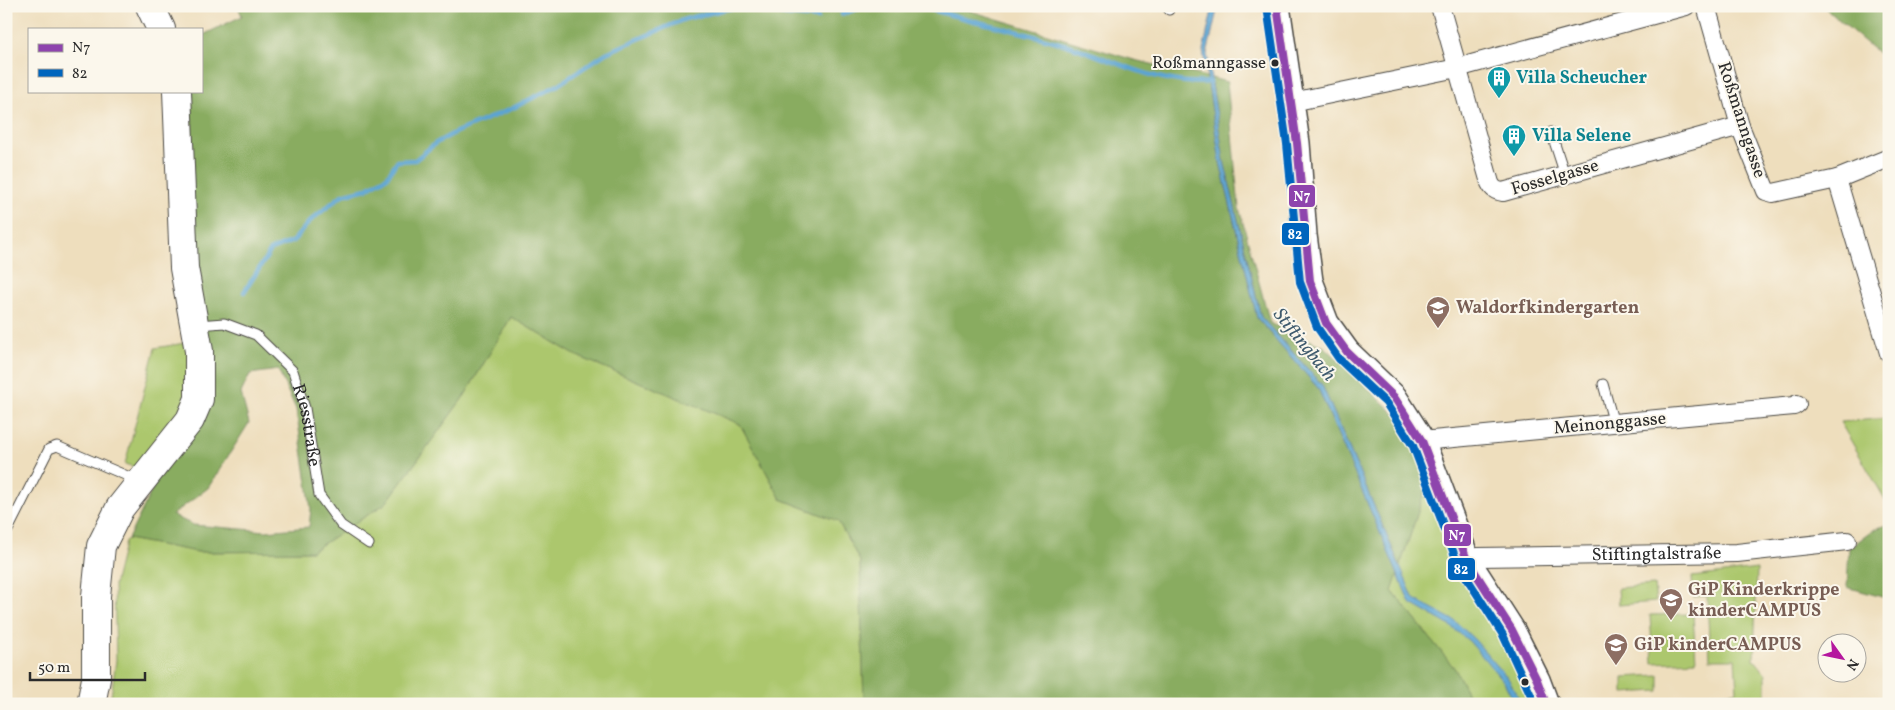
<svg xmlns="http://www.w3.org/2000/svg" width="1895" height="710" font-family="Vollkorn,serif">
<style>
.green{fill:#acc76d;stroke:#6c794c}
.forest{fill:#89ac60;stroke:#5a6c46;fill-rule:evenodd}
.water{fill:#5ca4d3;stroke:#44687f}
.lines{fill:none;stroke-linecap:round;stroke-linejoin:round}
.stream{stroke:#5ca4d3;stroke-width:4.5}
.lane-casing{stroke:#484641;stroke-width:11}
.street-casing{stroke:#484641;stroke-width:20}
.secondary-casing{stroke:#484641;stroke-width:28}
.primary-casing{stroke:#484641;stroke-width:30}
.lane{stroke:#fff;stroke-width:9}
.street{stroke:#fff;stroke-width:18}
.secondary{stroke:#fff;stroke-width:25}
.primary{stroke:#fff;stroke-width:28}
.bus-1-casing{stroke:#fbf7ec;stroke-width:11}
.bus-2-casing{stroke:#fbf7ec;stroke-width:11}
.bus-1{stroke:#8e44ad;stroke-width:8}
.bus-2{stroke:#0065bd;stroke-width:8}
.bus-dot{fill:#2b2b2b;stroke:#fbf7ec;stroke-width:2}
.labels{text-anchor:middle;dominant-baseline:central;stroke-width:4;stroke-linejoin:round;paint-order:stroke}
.bus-label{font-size:17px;fill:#2b2b2b;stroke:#fbf7ec;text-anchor:end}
.culture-label{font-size:18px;font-weight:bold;fill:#0d838f;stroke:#fbf7ec;text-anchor:start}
.street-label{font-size:18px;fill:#2b2b2b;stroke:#fbf7ec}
.education-label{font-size:18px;font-weight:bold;fill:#785e54;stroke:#fbf7ec;text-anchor:start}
.water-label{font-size:19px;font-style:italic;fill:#3f5b6e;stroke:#fbf7ec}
.line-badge{stroke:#fbf7ec;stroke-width:2}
.badge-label{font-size:14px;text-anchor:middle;font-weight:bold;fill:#fff}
</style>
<rect width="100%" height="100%" fill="#fbf7ec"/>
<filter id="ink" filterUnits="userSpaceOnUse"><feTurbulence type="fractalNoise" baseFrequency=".02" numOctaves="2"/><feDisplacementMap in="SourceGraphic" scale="10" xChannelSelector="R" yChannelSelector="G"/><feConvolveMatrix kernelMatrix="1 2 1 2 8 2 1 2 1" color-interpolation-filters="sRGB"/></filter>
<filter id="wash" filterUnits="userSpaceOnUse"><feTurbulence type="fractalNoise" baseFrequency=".0096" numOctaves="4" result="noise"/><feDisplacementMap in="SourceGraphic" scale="20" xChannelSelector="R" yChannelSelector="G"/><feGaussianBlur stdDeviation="1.12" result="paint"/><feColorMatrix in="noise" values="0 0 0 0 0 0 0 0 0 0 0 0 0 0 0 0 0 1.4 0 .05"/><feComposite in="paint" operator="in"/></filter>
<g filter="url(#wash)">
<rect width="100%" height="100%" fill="#eedebd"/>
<path class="green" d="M511 317 575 355 740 424 781 499 838 521 860 561 864 704H110L116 660 114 585 125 541 128 539 198 552 312 551 386 503 465 395Z
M191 342 187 406 140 469 125 464 155 348Z
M1889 418V506L1840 422Z
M1429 478 1546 704H1473L1455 669 1392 591Z
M1757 569 1754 659 1766 674V704H1697V695L1737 691 1735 659H1710L1707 596 1693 597 1692 577Z
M1654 585 1656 602 1619 605 1618 588Z
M1693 614 1696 661 1653 663 1650 615Z
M1659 675V691L1623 693V677Z"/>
<path class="forest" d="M238 6H954L1134 60 1207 77 1220 162 1257 318 1318 388 1398 574 1392 591 1455 669 1473 704H864L860 561 838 521 781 499 740 424 575 355 511 317 465 395 386 503 312 551 198 552 128 539 207 377 193 238 191 107 189 91H201V36L242 16ZM278 370 296 409 311 509 309 527 266 531 193 525 172 515 208 488 249 423 241 393 250 374Z
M1823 6H1889V68L1886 60Z
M1211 78 1227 82 1239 208 1270 323 1325 347 1401 420 1429 478 1400 566 1322 385 1261 317 1224 161Z
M1889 524V599L1847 587 1849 548 1875 529Z"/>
<path class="water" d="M1213 6H1218L1207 54 1211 78 1224 161 1261 317 1322 385 1414 599 1455 621 1475 640 1508 678 1522 704H1515L1504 682 1469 641 1450 626 1410 603 1318 388 1257 318 1220 162 1203 51Z"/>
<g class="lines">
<path class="stream" d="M741 6 788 15 818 18
M919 6C968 21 1018 30 1067 45 1112 59 1161 87 1210 82
M842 14 865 6
M244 292 271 250 293 241 310 221 342 195 366 189 387 177 397 161 415 160 436 143 456 132 511 109 558 85 606 53 685 19 739 6"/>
</g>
</g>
<g filter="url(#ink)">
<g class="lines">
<g class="lane-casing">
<g id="lane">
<path d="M1166 6 1169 10"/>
<path d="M1551 132 1565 175"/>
<path id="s1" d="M198 325 224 323 256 335 293 371 305 408 319 495 341 525 369 544"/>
<path d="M1603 384 1614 424"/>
<path d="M6 534 49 449 57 446 64 449 139 481"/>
</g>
</g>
<g class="street-casing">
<g id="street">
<path d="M1440 6 1490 183C1493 189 1496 191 1503 192L1740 126"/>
<path d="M1706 6 1740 126 1766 191 1773 193 1837 179 1889 158"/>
<path d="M1292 102 1457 68 1686 6"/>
<path d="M1837 179 1889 353"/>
<path d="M1422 441 1794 406 1797 404"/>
<path id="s2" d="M1467 560 1478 557 1737 553 1847 541"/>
</g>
</g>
<g class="secondary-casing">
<path id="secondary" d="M1277 6 1297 143 1304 235 1310 281 1326 323 1347 352 1394 397 1422 441 1467 560 1512 630 1537 680 1546 704"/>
</g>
<g class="primary-casing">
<path id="primary" d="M150 6 161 29
M91 704 96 679V596L101 546 120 508 190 420 199 399V351L184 268 177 91"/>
</g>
<use href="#lane" class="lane"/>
<use href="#street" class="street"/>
<use href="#secondary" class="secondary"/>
<use href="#primary" class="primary"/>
<g class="bus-1-casing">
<path id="bus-1" d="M1277 6 1297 143 1310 281 1326 323 1347 352 1394 397 1422 441 1467 560 1512 630 1537 680 1546 704"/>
</g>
<g class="bus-2-casing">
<path id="bus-2" d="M1267 7 1287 144 1300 282 1317 327 1339 359 1386 403 1413 446 1458 564 1503 635 1535 704"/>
</g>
<use href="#bus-1" class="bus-1"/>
<use href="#bus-2" class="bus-2"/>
</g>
</g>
<defs>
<g id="building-pin" transform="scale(1.25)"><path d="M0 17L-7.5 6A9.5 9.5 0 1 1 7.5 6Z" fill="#0f9aa8" stroke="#fbf7ec"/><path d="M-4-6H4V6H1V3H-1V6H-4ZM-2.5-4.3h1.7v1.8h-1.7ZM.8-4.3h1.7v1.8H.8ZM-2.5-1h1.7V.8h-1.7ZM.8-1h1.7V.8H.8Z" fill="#fff"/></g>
<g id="school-pin" transform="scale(1.25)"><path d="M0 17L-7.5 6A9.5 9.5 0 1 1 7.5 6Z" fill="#8d6e63" stroke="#fbf7ec"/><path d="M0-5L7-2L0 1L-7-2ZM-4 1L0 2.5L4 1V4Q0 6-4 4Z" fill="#fff"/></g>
</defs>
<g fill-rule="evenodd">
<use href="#building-pin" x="1499" y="78"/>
<use href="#building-pin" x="1514" y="136"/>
<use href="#school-pin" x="1438" y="308"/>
<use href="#school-pin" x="1671" y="600"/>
<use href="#school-pin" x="1616" y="645"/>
</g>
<g class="bus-dot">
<circle cx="1275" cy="63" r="4.5"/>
<circle cx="1525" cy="682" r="4.5"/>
</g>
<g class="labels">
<g class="bus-label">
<text x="1266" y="63">Roßmanngasse</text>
</g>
<g class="culture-label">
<text x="1516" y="78">Villa Scheucher</text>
<text x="1532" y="136">Villa Selene</text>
</g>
<g class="street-label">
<text transform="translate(1741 120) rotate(72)">Roßmanngasse</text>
<text transform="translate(1555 178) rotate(-16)">Fosselgasse</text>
<text transform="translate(1610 424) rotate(-5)">Meinonggasse</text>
<text stroke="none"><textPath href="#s1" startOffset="168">Riesstraße</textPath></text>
<text stroke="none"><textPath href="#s2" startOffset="190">Stiftingtalstraße</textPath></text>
</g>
<g class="education-label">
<text x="1456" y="308">Waldorfkindergarten</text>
<text x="1688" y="590">GiP Kinderkrippe<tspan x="1688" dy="21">kinderCAMPUS</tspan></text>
<text x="1634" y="645">GiP kinderCAMPUS</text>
</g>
<g class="water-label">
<text transform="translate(1304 345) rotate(51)">Stiftingbach</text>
</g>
</g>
<g class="line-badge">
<rect x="1288" y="184" width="28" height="24" rx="5" fill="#8e44ad"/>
<rect x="1281" y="222" width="29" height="24" rx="5" fill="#0065bd"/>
<rect x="1443" y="523" width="29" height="24" rx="5" fill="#8e44ad"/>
<rect x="1447" y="557" width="29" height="24" rx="5" fill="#0065bd"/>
</g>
<g class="badge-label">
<text x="1302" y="201">N7</text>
<text x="1295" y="239">82</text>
<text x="1457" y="540">N7</text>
<text x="1461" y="574">82</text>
</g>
<rect width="1895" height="710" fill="none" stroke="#fbf7ec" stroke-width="25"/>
<rect x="28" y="28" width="175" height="65" fill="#fbf7ec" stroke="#a8a59f"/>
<rect x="38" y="44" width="25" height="8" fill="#8e44ad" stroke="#a8a59f"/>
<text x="72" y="52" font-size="15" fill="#2b2b2b">N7</text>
<rect x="38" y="69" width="25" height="8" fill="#0065bd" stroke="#a8a59f"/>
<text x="72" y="78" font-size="15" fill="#2b2b2b">82</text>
<g transform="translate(1842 658) rotate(123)"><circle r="24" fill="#fbf7ec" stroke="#a8a59f"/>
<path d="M0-4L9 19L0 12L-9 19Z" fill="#b5179e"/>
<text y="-8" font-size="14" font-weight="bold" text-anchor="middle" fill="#2b2b2b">N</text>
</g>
<path d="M30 672v8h115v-8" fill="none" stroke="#2b2b2b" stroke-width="2.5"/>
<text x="38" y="672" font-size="15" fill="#2b2b2b" stroke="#fbf7ec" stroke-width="4" paint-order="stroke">50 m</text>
</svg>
